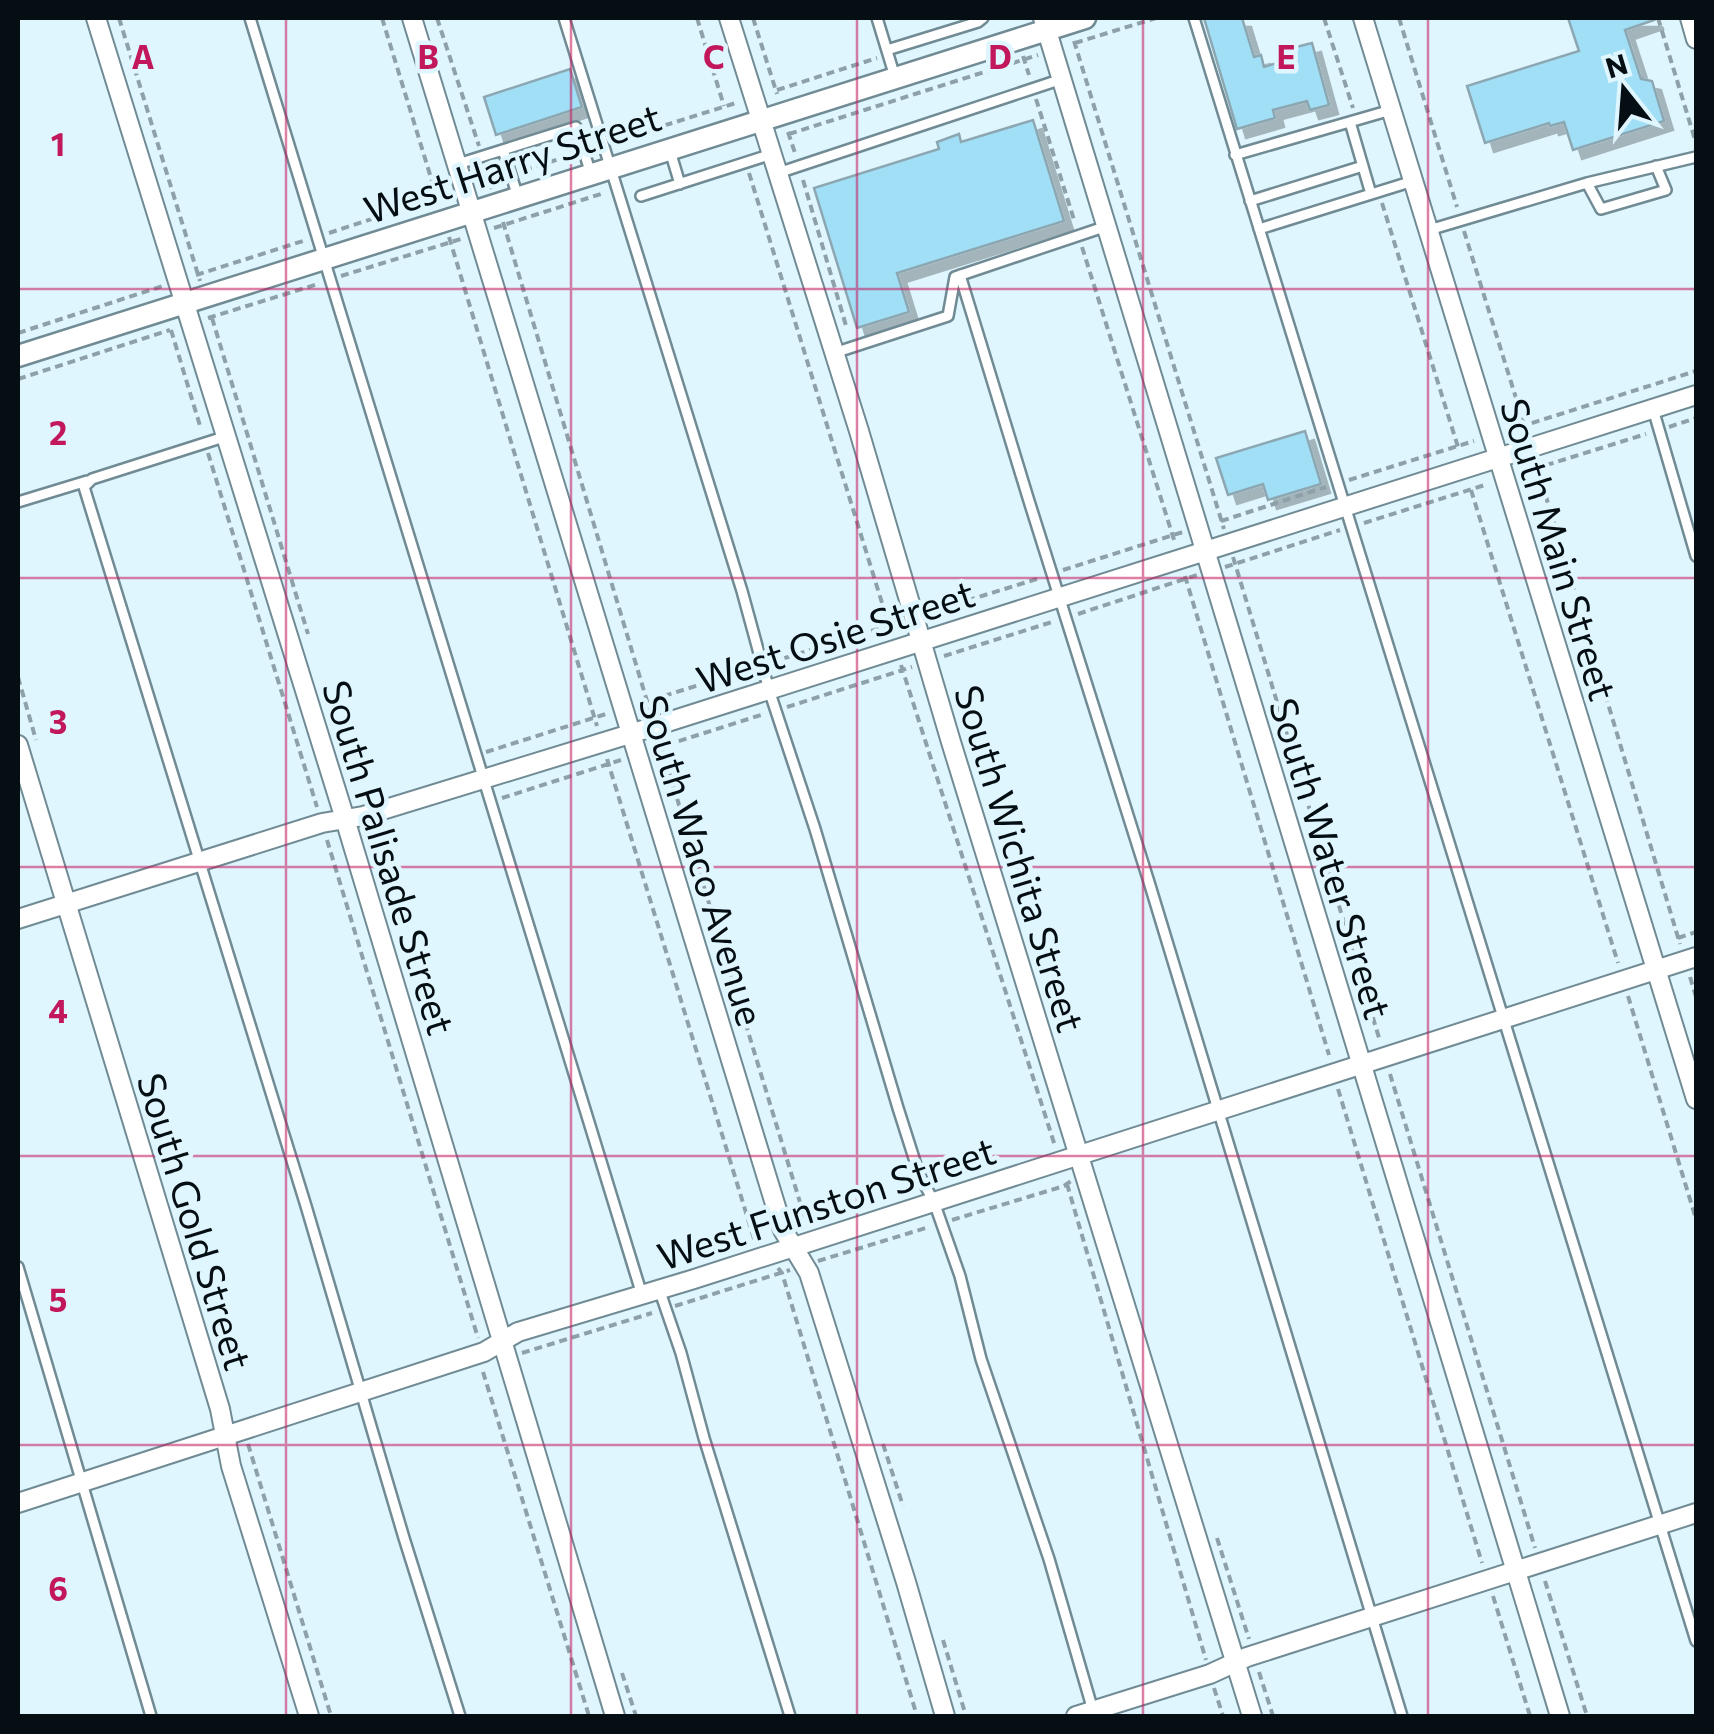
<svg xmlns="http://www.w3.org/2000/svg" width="1714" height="1734" font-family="Commissioner,sans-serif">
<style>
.building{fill:#a0dff6;stroke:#8ca7b1;stroke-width:2.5;filter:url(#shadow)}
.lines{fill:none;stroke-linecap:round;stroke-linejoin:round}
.service-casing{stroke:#718b95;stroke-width:14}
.minor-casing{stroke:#718b95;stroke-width:22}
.tertiary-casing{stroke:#718b95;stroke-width:25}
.path{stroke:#8fa1a8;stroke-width:4;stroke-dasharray:8 5;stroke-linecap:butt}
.service{stroke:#fff;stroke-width:9}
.minor{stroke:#fff;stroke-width:18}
.tertiary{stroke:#fff;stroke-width:20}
.grid{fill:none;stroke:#c2185b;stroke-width:2.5;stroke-opacity:0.55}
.labels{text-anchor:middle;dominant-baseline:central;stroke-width:9;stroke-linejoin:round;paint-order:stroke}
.street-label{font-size:38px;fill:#050e12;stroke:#dff6ff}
.grid-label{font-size:32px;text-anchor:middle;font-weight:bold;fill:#c2185b;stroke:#dff6ff;stroke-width:9;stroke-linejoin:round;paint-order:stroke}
</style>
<defs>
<filter id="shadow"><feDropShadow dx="9" dy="9" stdDeviation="0" flood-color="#0004"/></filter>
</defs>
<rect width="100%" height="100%" fill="#dff6ff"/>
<path class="building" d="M1204 18H1242L1254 57 1261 55 1264 67 1290 59 1288 49 1312 43 1329 105 1310 110 1307 101 1273 110 1275 118 1237 129Z
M1568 18H1653L1654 20 1625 30 1641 79 1652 81 1664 121 1573 150 1564 122 1550 126 1549 123 1485 143 1467 86 1579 51Z
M570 69 582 107 496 135 484 97Z
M1033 120 1064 221 897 273 909 312 857 328 814 188 939 149 937 142 959 134 961 142Z
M1305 431 1321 484 1268 500 1263 484 1228 495 1216 458Z"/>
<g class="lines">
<g class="service-casing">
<path id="service" d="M250 18 642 1295
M564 18 742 591 769 690 815 829 898 1108 919 1174 934 1202 960 1276 981 1359 1049 1559 1094 1714
M877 18 895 77
M1194 18 1696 1641
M887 50 978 22 983 18
M1350 122 1371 194
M503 150 518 197
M670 151 680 184
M1235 155 1391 110
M458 164 576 127 591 174
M778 173 1062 79
M1587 183 1601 209 1666 190 1656 166
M641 196 772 154
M1250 201 1363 166
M1259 229 1413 181
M1429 230 1587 183 1696 157
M960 275 1029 501 1149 882 1402 1716
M834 353 948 316 955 277 1107 226
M1653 409 1696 556
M227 436 92 479 84 487 306 1206 404 1538 460 1716
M18 502 87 481
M18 1267 151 1716
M659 1289 681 1353 704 1438 790 1716"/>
</g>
<g class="minor-casing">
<path id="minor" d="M96 18 345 819 615 1716
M412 18 783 1230 809 1273 906 1582 945 1716
M729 18 859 431 951 742 1252 1716
M1043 18C1216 584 1387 1150 1560 1716
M1363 18 1696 1099
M1690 18 1696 39
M18 745 220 1409 231 1466 309 1716
M18 919 322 823 363 816 630 734 1696 395
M18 1503 484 1352 518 1332 691 1280 1696 957
M1076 1716 1210 1674 1247 1657 1696 1513"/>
</g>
<g class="tertiary-casing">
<path id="tertiary" d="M18 356 1085 18"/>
</g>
<path class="path" d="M119 18 200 281
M382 18 439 204
M437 18 479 146
M697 18 724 106
M753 18 777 94
M1324 18 1353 108
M1399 18 1457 207
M1658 18 1696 143
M1074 41 1224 529
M1075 43 1156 18
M1023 56 1029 75
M777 90 877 58
M1036 99 1075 223
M788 132 796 156
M789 134 1038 55
M615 141 739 102
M486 170 492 189
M524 170 572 155
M749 173 891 632
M803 180 847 329
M1382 203 1458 447
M503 222 650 711
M494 228 604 193
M1464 231 1525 427
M329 233 448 194
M449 237 597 726
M1082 247 1175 543
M196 275 306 240
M341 276 461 239
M208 318 318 284
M212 318 308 634
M171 330 201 429
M18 333 163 286
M18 379 170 330
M1669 427 1696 418
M1507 431 1696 371
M208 453 317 807
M1538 470 1680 944
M1521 473 1646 434
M1349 480 1474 441
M1471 490 1618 963
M1221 521 1326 487
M1364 523 1488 484
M1233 557 1380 1041
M1225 567 1340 530
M1063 570 1183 532
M1185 576 1329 1055
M930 612 1040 578
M1078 614 1197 575
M944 656 1055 621
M772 662 897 623
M901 665 1055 1146
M18 677 36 740
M639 704 749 669
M787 707 912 667
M654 749 764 714
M662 749 806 1222
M486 752 606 714
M607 759 755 1242
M502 798 621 760
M327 840 478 1338
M1678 938 1696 932
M1690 977 1696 997
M1628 996 1696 1219
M1390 1074 1535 1548
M1338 1089 1482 1563
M1067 1184 1206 1660
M952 1220 1064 1186 1071 1181
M818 1261 929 1227
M778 1268 782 1273 917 1716
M675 1306 790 1270
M522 1353 652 1313
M483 1372 589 1716
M248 1444 331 1716
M883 1444 903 1506
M1217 1538 1249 1639
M1545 1581 1587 1716
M1493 1596 1530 1716
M943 1640 966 1716
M1259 1672 1273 1716
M622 1673 636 1716
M1214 1688 1223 1716"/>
<use href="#service" class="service"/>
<use href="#minor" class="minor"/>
<use href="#tertiary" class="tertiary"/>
</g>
<path class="grid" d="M286 18V1716M571 18V1716M857 18V1716M1143 18V1716M1428 18V1716M18 289H1696M18 578H1696M18 867H1696M18 1156H1696M18 1445H1696"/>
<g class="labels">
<g class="street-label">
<text transform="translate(512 162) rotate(-18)">West Harry Street</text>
<text transform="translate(1560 549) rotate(73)">South Main Street</text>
<text transform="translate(835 635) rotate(-18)">West Osie Street</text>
<text transform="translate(390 857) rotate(73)">South Palisade Street</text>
<text transform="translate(1021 858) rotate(73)">South Wichita Street</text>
<text transform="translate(1332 858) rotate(73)">South Water Street</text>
<text transform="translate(703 860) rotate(73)">South Waco Avenue</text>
<text transform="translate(826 1202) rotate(-18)">West Funston Street</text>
<text transform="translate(196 1221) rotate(73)">South Gold Street</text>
</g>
</g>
<g class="grid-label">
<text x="143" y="69">A</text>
<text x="428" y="69">B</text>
<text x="714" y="69">C</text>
<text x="1000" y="69">D</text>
<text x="1286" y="69">E</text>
<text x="58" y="156">1</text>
<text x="58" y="445">2</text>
<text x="58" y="734">3</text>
<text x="58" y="1023">4</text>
<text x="58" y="1312">5</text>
<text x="58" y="1601">6</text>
</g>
<rect width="1714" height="1734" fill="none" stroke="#050e12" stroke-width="40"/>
<g transform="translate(1624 90) rotate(343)" stroke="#dff6ff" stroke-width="8" paint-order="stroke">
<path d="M0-8L18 38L0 25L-18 38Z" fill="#050e12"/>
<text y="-15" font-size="28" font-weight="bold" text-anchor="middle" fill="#050e12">N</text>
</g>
</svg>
